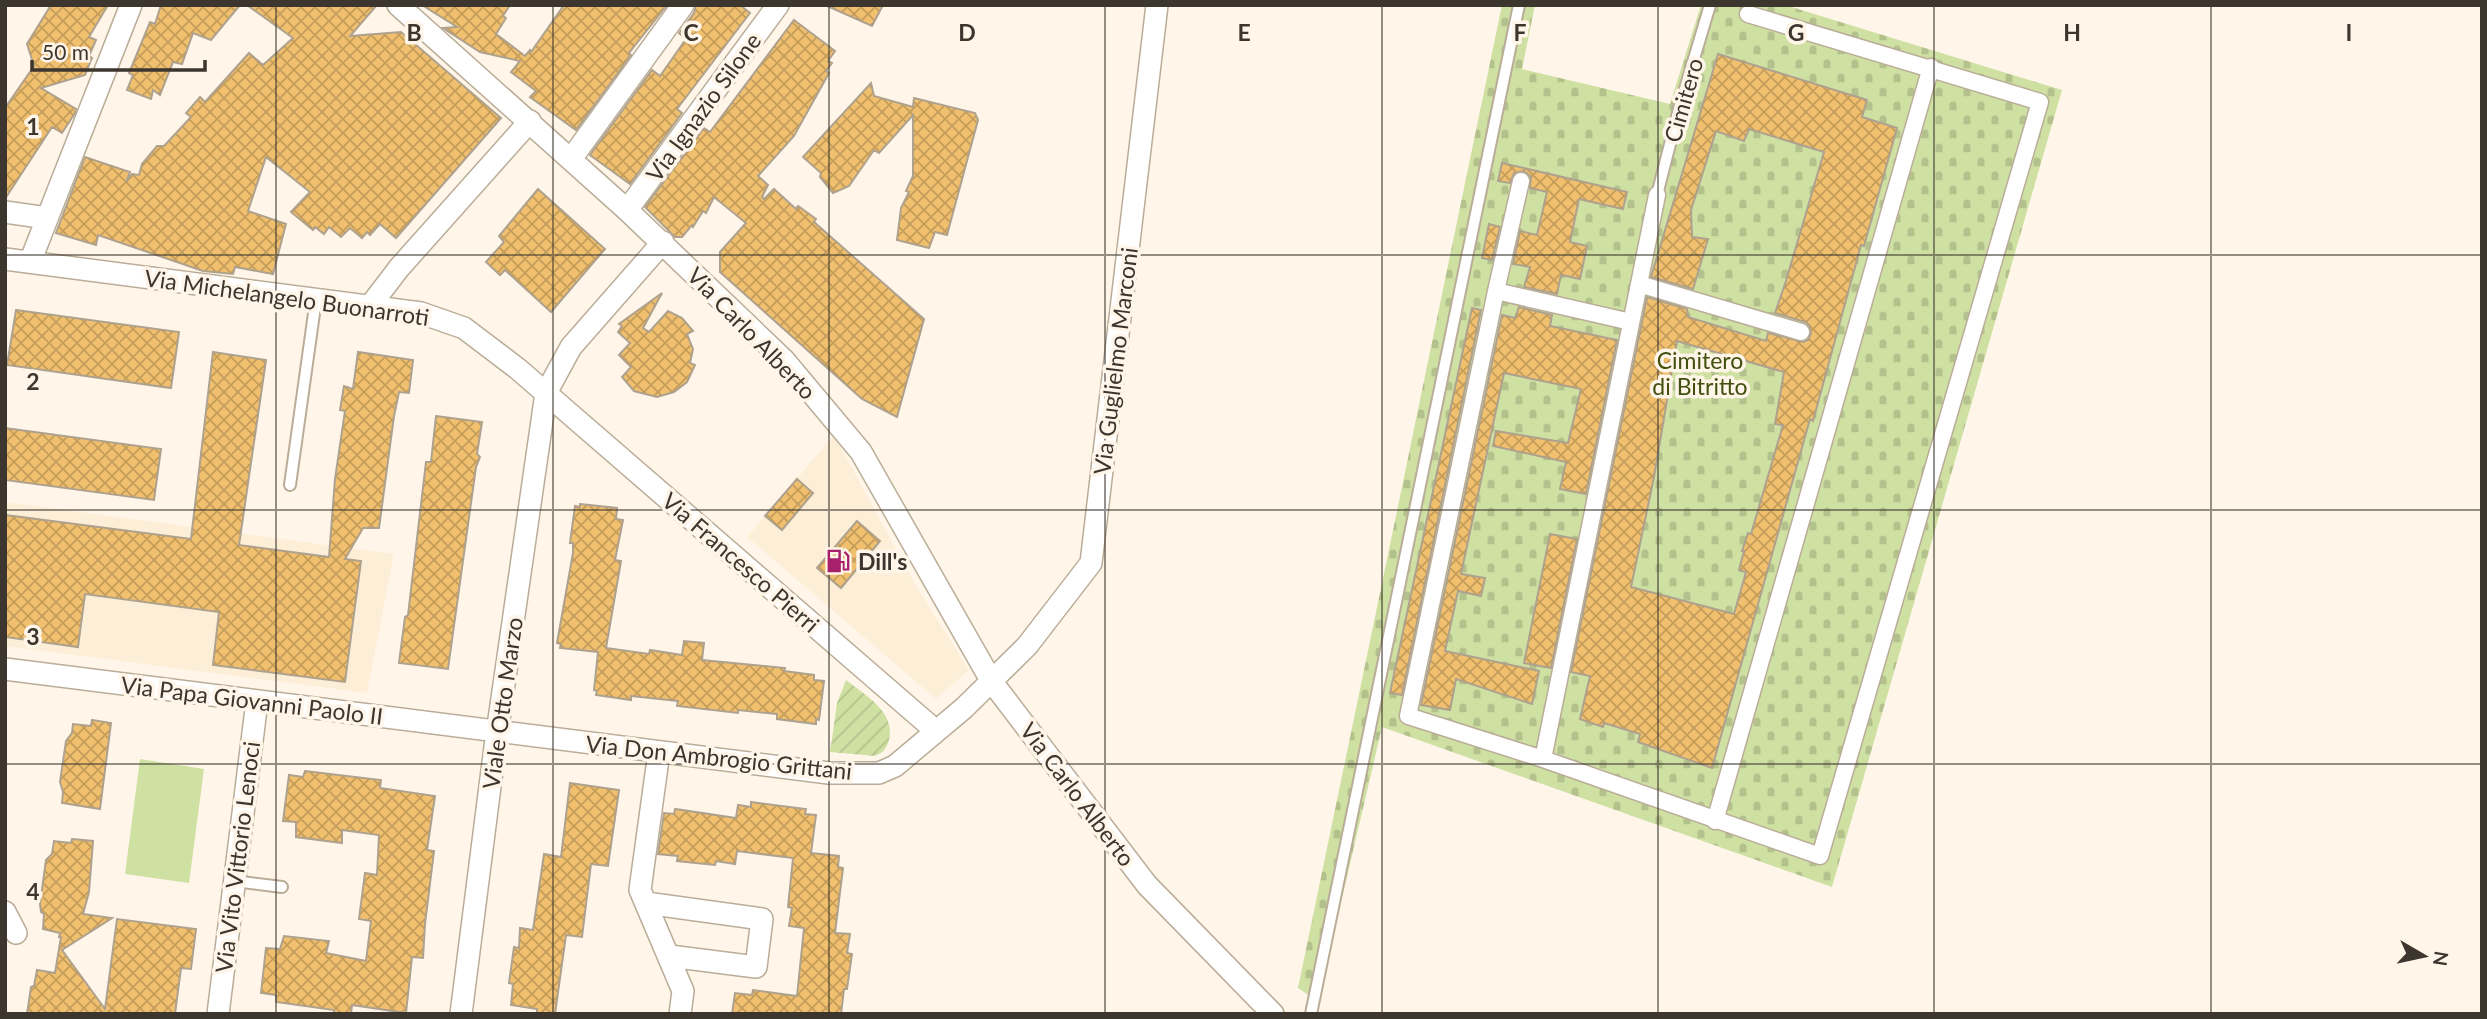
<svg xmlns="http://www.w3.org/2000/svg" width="2487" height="1019" font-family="Lato,sans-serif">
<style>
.built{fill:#fdeed8}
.grass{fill:#cfe0a3}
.cemetery{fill:url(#cemetery-stones)}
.garden{fill:url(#garden-furrows)}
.building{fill:url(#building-cross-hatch);stroke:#aea18d;stroke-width:2;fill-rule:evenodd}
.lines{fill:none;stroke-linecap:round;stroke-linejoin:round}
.service-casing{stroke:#baad98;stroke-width:14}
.pedestrian-casing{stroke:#baad98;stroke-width:19}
.minor-casing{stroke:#baad98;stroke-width:24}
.service{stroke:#fff;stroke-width:10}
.pedestrian{stroke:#fff;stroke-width:16}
.minor{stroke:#fff;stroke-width:21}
.grid{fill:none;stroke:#3c362e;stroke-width:2;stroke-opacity:0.55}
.labels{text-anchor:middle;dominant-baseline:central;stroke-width:7;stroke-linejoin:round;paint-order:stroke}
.street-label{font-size:23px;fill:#3c362e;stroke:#fff6e9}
.park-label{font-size:23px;fill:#424f0f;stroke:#fff6e9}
.poi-label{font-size:23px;font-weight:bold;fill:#3c362e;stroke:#fff6e9;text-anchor:start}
.grid-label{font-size:23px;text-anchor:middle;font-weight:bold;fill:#3c362e;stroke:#fff6e9;stroke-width:7;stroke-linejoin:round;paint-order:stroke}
</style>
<defs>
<pattern id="cemetery-stones" width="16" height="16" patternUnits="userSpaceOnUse" patternTransform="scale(1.75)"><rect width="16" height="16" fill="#cfe0a3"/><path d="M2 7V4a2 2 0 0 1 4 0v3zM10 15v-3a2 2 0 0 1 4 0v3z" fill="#b3c18d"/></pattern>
<pattern id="garden-furrows" width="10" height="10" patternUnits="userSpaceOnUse" patternTransform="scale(1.75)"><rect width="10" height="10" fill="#cfe0a3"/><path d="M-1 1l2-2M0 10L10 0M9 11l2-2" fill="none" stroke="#b3c18d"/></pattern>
<pattern id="building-cross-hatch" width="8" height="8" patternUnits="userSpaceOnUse" patternTransform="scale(1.75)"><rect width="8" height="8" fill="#f1c06e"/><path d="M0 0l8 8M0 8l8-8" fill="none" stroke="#c49d5b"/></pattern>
</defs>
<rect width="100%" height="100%" fill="#fff6e9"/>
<path class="built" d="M834 435 915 584 969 670 936 699 747 537Z
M5 502 394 554 367 693 5 646Z"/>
<path class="grass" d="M140 759 204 769 189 883 125 874Z"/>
<path class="cemetery" d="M1502 5H1535L1522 69 1670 104 1701 5H1785L2062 90 1832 887 1382 727 1318 1001 1298 988Z"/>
<path class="garden" d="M846 680C865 695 896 712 889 740 887 748 883 753 875 756L830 752 837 703Z"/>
<path class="building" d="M51 5H108L89 37 96 40 89 56 92 58 85 75 41 88 76 109 75 113 62 133 52 127 5 199V108L34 66 27 44Z
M161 5H240L211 40 193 33 182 64 173 62 160 95 153 90 151 99 127 90 133 75 129 73 150 22 155 24Z
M247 5H377L350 36 401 32 501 118 396 238 380 224 370 235 367 232 362 238 350 228 341 237 329 227 324 234 315 227 313 230 291 212 310 192 266 157 248 211 286 224 273 274 235 267 233 274 203 271 98 235 96 245 56 233 85 157 130 172 126 182 132 174 139 175 142 164 157 146H164L191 117 186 113 200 97 205 102 249 53 263 65 293 38Z
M422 5H510L503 16 506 18 496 34 525 56 530 50 531 52 564 5H667L629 53 631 55 576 130 530 97 536 91 511 72 520 61 480 52 443 28 457 27Z
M696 5H740L750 13 677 109 682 113 630 184 590 155 652 70 660 76 686 39 679 33 694 13Z
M825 5H883L872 26Z
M794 20 835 51 828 61 832 63 826 71 829 73 794 136 758 176 768 185 762 197 764 199 774 189 796 209 798 206 816 219 814 222 924 319 897 417 862 399 720 272V252L746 223 714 197 706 213 703 211 693 227 692 225 682 237H675L645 207 704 128 710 132Z
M1718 54 1867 100 1862 117 1897 128 1864 246 1861 245 1813 421 1810 419 1712 768 1638 742 1640 734 1604 723 1603 727 1580 719 1590 676 1571 672 1647 297 1687 309 1688 317 1766 341 1768 333 1803 342 1808 340 1811 334 1809 325 1805 322 1775 313 1786 281 1824 152 1749 129 1744 141 1716 131 1691 210 1692 237 1708 239 1693 289 1651 277ZM1677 341 1784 372 1775 424 1783 425 1751 534 1748 533 1742 551H1744L1739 570 1746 572 1734 614 1631 587 1654 477Z
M871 83 874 96 913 107 914 98 975 113 978 120 947 235 935 232 929 248 897 240 901 208 909 192 906 191 913 176V115L879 153 874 150 849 186 833 193 820 177 821 173 803 157Z
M1502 163 1627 192 1623 209 1579 199 1570 242 1587 246 1580 279 1561 275 1557 294 1524 287 1530 267 1513 264 1520 231 1537 235 1547 192 1530 188 1531 177 1524 171 1514 173 1510 183 1498 181Z
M538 189 605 249 551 312 505 270 500 275 486 262 504 242 499 236Z
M1489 224 1500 227 1492 260 1482 258Z
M662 293 643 328 649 332 668 311 682 318 693 331 687 334 693 349 690 363 695 365 687 382 674 392 657 397 634 391 622 377 631 367 619 355 630 343 618 332 622 326 619 324Z
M1519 307 1552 315 1550 326 1617 340 1586 494 1560 489 1566 462 1493 446 1496 431 1568 443 1581 389 1504 373 1461 574 1485 578 1481 596 1458 591 1445 651 1539 671 1532 704 1456 679 1450 710 1421 705 1502 315 1515 318Z
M1472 308 1481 310 1402 695 1390 693Z
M16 310 179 332 171 388 7 365Z
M213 352 266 360 239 545 329 557 335 479 345 411 340 410 344 386 353 389 358 352 413 360 409 393 399 392 394 416 379 528H363L345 559 361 561 345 682 213 665 219 612 85 594 78 647 5 637V515L191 539Z
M436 416 482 422 477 454 480 457 476 467 448 669 399 663 405 617 408 615 426 462H431Z
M5 428 161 449 154 500 5 480Z
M797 479 813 493 782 530 765 516Z
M580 504 617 508 616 519 623 520 615 560 621 561 606 648 649 654 650 650 682 655 684 641 704 643 702 660 785 668 784 671 814 675V680L824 681 819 720 816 719V724L777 719V714L738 710V713L677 706 678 701 631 696V700L596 695 597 691 594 690 598 652 560 648 561 644 557 643 573 553V543H570L575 506 580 507Z
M857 521 880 541 841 588 817 568Z
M1550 534 1577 539 1551 668 1524 663Z
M92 720 111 723 100 809 62 803 63 792 60 782 66 741 72 733 73 724 91 726Z
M305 771 381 780 380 788 435 796 427 850 434 851 425 924 423 958 412 957 406 1013 352 1005 351 1014H334V1010L276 1002V995L261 993 266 948 280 949 284 936 329 941 326 953 366 961 371 921 359 919 365 873 377 875 379 835 342 830V843L296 837V822L283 821 289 775 303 777Z
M570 783 619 790 608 866 591 864 582 937 566 935 555 1014H537V1009L511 1005 513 984 509 983 514 947 519 948 520 928 533 930 544 854 561 857Z
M751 802 806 809 805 814 816 815 811 853 839 856 838 867 843 868 835 933 850 934 847 953 852 954 847 989H844L841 1014H732L735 993 752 995 753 990 797 996 804 928 789 926 792 908 788 907 793 858 737 851 735 864 716 861 715 865 677 861 678 856 658 854 664 813 674 814 675 809 736 818 738 805 751 807Z
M72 839 93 841 89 892 83 914 112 918 62 950 105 1009 117 919 196 929 191 969 181 968 175 1014H27L31 987 34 986 37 970 55 973 61 937H59L60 933 43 929 44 914 41 912 40 904 46 860 52 854 54 841 71 843Z"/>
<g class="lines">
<g class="service-casing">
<path id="service" d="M1657 195 1679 109 1710 5
M290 485 316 299
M234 881 282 887
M1311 1014 1519 5"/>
</g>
<g class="pedestrian-casing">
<path id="pedestrian" d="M1521 181 1496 291 1408 716 1543 759 1820 856 2040 102 1748 14
M1639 284 1801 332
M1496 291 1631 322
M1543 759 1657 195
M1715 821 1931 67"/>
</g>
<g class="minor-casing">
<path id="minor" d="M398 5 627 210 784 360 861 452 992 682 1147 885 1273 1014
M571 159 683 5
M627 210 778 5
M5 212 47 218
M5 259 421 313 464 328 518 369 936 731
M30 262 131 5
M370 306 399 268 530 121
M5 669 829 773H879L895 766 964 708 1027 646 1091 563 1157 5
M659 752 640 890 683 991 680 1014
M646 903 762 919 756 967 670 956
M5 912 16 933
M218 1014 257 701
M461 1014 495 747 546 393 571 347 663 242"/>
</g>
<use href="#service" class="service"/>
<use href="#pedestrian" class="pedestrian"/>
<use href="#minor" class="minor"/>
</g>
<path class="grid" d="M276 5V1014M553 5V1014M829 5V1014M1105 5V1014M1382 5V1014M1658 5V1014M1934 5V1014M2211 5V1014M5 255H2482M5 510H2482M5 764H2482"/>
<defs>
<g id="fuel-bare" transform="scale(1.89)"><path d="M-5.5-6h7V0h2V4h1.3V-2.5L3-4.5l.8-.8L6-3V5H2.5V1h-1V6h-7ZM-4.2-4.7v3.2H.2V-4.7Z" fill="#a72069" stroke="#fff6e9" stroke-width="2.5" paint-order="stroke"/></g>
</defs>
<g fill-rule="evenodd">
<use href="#fuel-bare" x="838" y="561"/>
</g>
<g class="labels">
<g class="street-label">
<text transform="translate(1683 100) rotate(-74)">Cimitero</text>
<text transform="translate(703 107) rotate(-54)">Via Ignazio Silone</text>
<text transform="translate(287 297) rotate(8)">Via Michelangelo Buonarroti</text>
<text transform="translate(752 333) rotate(46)">Via Carlo Alberto</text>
<text transform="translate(1115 361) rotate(-83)">Via Guglielmo Marconi</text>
<text transform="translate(741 562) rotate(41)">Via Francesco Pierri</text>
<text transform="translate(252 700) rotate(7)">Via Papa Giovanni Paolo II</text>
<text transform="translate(502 703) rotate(-82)">Viale Otto Marzo</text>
<text transform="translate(719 757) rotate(6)">Via Don Ambrogio Grittani</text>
<text transform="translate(1078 794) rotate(53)">Via Carlo Alberto</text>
<text transform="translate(237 857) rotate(-83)">Via Vito Vittorio Lenoci</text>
</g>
<g class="park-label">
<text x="1700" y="360">Cimitero<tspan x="1700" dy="26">di Bitritto</tspan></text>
</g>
<g class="poi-label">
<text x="858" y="561">Dill's</text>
</g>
</g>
<g class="grid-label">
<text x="414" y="41">B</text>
<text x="691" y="41">C</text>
<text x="967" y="41">D</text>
<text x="1244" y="41">E</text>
<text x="1520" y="41">F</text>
<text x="1796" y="41">G</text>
<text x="2072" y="41">H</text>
<text x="2349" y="41">I</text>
<text x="33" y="135">1</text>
<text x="33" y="390">2</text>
<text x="33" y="645">3</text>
<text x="33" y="900">4</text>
</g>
<rect width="2487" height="1019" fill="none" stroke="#3c362e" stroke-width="14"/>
<g transform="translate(2424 956) rotate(99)" stroke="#fff6e9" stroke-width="5" paint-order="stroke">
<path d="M0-5L12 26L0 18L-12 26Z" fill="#3c362e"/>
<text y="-10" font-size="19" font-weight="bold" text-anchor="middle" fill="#3c362e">N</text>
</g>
<path d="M32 60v10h173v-10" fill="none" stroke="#3c362e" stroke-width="3.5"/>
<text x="42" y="60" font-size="21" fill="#3c362e" stroke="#fff6e9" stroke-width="5" paint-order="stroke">50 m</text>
</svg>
